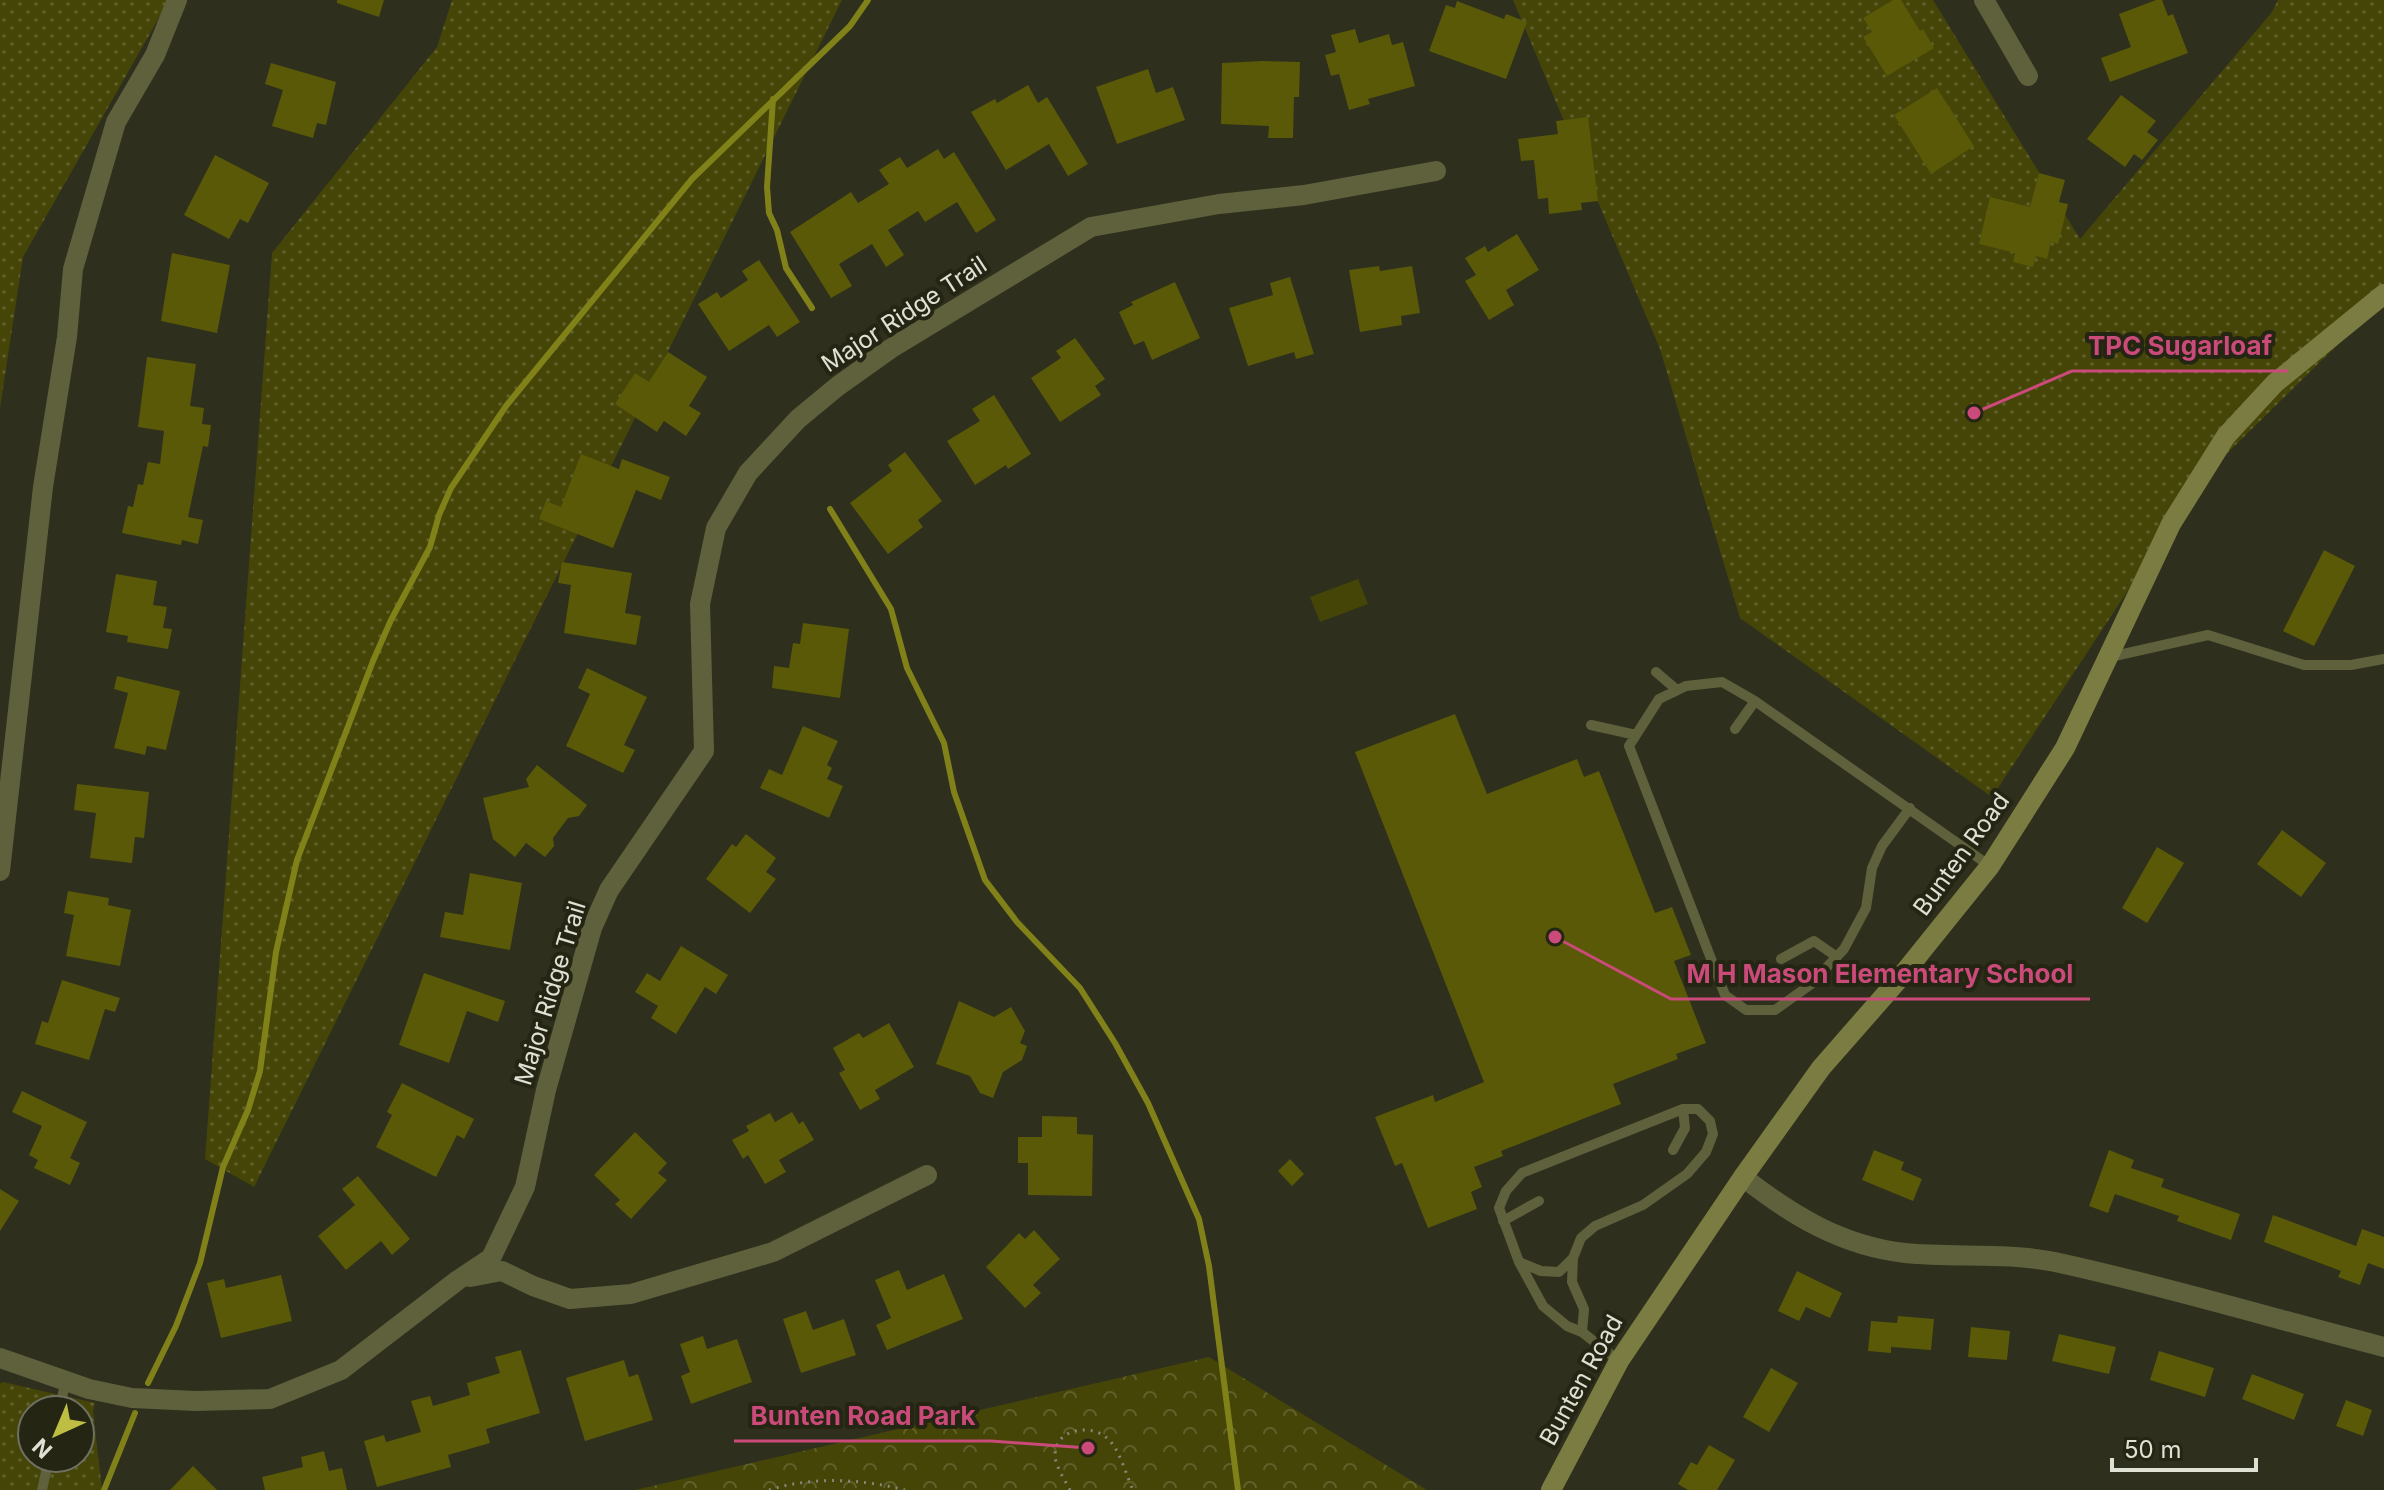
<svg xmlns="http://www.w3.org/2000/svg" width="2384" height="1490" font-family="Inter,sans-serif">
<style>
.grass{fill:url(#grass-dots);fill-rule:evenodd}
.park{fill:url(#park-crowns)}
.garden{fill:#454508}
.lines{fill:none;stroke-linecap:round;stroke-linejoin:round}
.stream{stroke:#81811a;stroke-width:6}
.building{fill:#595908}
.path{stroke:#868778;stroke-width:3;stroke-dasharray:2 6;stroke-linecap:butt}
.lane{stroke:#5f603c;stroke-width:10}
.street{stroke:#5f603c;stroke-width:20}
.secondary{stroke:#7b7c42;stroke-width:20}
.labels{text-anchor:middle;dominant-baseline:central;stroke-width:8;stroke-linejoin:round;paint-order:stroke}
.street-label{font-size:24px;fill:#e0e1d5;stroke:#242513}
.leader{fill:none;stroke:#ca4a7a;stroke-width:3}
.callout-dot{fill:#ca4a7a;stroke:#242513;stroke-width:3}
.callout-label{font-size:26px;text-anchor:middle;font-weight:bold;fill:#ca4a7a;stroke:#242513;stroke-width:8;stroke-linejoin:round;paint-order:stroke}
</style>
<defs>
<pattern id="grass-dots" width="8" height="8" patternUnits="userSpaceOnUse" patternTransform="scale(2)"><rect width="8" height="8" fill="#454508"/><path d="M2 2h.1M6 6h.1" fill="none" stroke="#60602b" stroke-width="1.8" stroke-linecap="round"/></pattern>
<pattern id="park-crowns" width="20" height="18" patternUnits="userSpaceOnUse" patternTransform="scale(2)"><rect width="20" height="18" fill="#454508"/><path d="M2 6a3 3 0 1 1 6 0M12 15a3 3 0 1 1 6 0" fill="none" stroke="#60602b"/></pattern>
</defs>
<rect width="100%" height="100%" fill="#2e2f1d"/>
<path class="grass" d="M0 0H169L23 257 0 408Z
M452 0H842L254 1187 205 1159 272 253 437 47Z
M1513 0H1933L2080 239 2272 12 2278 0H2384V299L2202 478 1992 797 1740 618 1660 349Z
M3 1382 95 1403 93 1411 102 1490H0V1384ZM32 1410H80V1458H32Z"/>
<path class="park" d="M1209 1357 1427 1490H635Z"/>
<path class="garden" d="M1358 579 1368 604 1320 622 1310 597Z"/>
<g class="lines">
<path class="stream" d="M773 99 767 187 769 213 777 230 786 268 812 308
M830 509 891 609 907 668 944 743 954 792 985 880 1017 922 1080 988 1115 1043 1148 1103 1199 1219 1209 1266 1238 1490
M148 1383 176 1326 200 1263 223 1167 248 1110 260 1071 276 952 297 860 373 661 391 620 430 547 439 515 451 488 506 406 692 179 850 26 868 0
M104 1490 135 1413"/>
</g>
<path class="building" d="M337 0H384L379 17 337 3Z
M1893 0H1901L1920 31 1923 29 1934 48 1887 76 1863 37 1872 32 1863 18Z
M2156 0H2162L2168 16 2173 14 2188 53 2110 82 2101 58 2131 47 2119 14Z
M1457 1 1504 19 1506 14 1527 22 1506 79 1429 51 1446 5 1455 8Z
M1355 29 1359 43 1389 34 1392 45 1403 42 1415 86 1368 99 1370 104 1349 110 1339 74 1331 76 1325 55 1336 52 1331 35Z
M1263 61 1300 62 1299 97H1294L1293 138H1268L1269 126 1221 124 1222 63Z
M271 63 336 82 326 125 317 123 313 138 272 126 283 90 265 84Z
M1148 69 1156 93 1173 87 1185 120 1117 144 1096 87Z
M1028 85 1038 103 1047 97 1088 164 1068 176 1049 144 1006 170 971 112 995 99 997 103Z
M1937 88 1974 146 1931 174 1894 115Z
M2121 95 2156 121 2147 132 2158 140 2142 160 2134 154 2125 167 2087 139Z
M1588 117 1598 201 1581 203 1582 210 1549 214 1548 198 1538 199 1534 160 1521 161 1518 139 1558 134 1556 121Z
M938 149 944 159 954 152 996 220 976 233 957 202 925 222 918 211 888 230 904 255 886 267 872 244 839 264 852 286 831 298 790 232 851 192 858 203 889 184 879 170 900 157 907 168Z
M215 155 269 183 248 223 240 219 229 239 184 215Z
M2039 173 2065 180 2059 202 2068 204 2058 244 2051 242 2047 259 2036 256 2033 267 2013 262 2015 253 1979 244 1990 197 2030 207Z
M1517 234 1539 270 1506 290 1514 305 1489 320 1465 281 1476 275 1465 258 1485 246 1488 252Z
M172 253 230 265 217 333 161 321Z
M759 260 800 322 777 337 769 325 729 351 698 304 717 292 721 298 748 280 742 271Z
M1379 266 1380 271 1412 266 1420 313 1401 316 1402 325 1360 332 1349 270Z
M1290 277 1314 354 1296 359 1294 352 1248 366 1229 308 1273 295 1270 283Z
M1175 282 1200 338 1152 360 1144 341 1134 345 1119 312 1133 305 1131 302Z
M1075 338 1105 379 1095 386 1101 395 1060 422 1031 378 1061 358 1056 351Z
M668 352 707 377 689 406 701 413 686 436 664 421 657 432 615 404 635 373 649 382Z
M147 357 196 364 190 406 204 408 202 424 211 425 208 447 203 446 188 517 203 520 198 544 182 540 181 545 122 533 128 506 133 507 138 484 143 485 148 462 160 464 164 431 138 427Z
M994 395 1031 454 1008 469 1006 465 975 485 947 441 980 421 972 409Z
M905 452 942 501 918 520 923 527 888 554 850 503 892 471 888 465Z
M581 454 619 469 622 459 670 477 661 500 636 490 613 548 539 519 546 501 561 507Z
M2324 550 2355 566 2314 646 2283 631Z
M562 562 632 573 625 613 641 616 636 645 564 633 571 585 558 583Z
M116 574 157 581 153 605 167 607 163 628 172 629 168 649 127 642 128 636 106 632Z
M803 623 849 629 840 698 772 688 774 666 789 668 793 643 800 644Z
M587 668 647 697 624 745 635 750 623 773 566 746 590 694 578 688Z
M117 676 180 691 166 750 147 746 145 755 114 748 128 693 114 689Z
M1455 714 1487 794 1577 759 1584 777 1599 771 1655 913 1672 907 1691 955 1674 961 1706 1043 1676 1054 1678 1059 1613 1084 1621 1104 1501 1151 1503 1156 1474 1167 1482 1187 1471 1192 1477 1209 1428 1228 1402 1163 1395 1166 1375 1117 1433 1095 1435 1102 1484 1082 1355 752Z
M803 726 838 741 827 765 832 768 827 779 843 786 829 818 760 788 769 769 782 775Z
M537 765 587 805 579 816 568 818 553 838 554 846 545 857 526 843 515 857 493 839 483 798 529 787 526 779Z
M77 784 149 792 144 838 135 837 132 863 90 858 96 813 74 810Z
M2282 830 2326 863 2301 897 2257 864Z
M746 834 776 858 766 872 776 879 750 913 706 879 732 844 736 847Z
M2157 847 2184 863 2147 923 2122 908Z
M470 873 522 883 510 950 440 937 445 912 463 915Z
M68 891 109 898 108 905 131 910 120 966 66 956 74 915 64 913Z
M681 946 728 975 716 994 705 987 676 1034 651 1018 658 1006 635 992 647 973 660 981Z
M424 973 505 1001 498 1022 467 1011 449 1063 399 1045Z
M62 980 120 998 115 1012 105 1009 89 1060 35 1044 42 1021 48 1023Z
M959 1001 994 1017 1011 1007 1025 1031 1020 1043 1027 1046 1022 1060 1003 1072 993 1098 980 1093 970 1076 936 1064Z
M889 1023 914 1067 875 1090 880 1099 860 1110 839 1073 845 1070 833 1048 859 1033 863 1038Z
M402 1083 474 1119 464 1139 457 1135 436 1177 376 1147 392 1115 387 1112Z
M22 1091 87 1122 70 1158 80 1163 70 1185 34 1168 38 1160 29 1155 42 1126 12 1112Z
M792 1112 799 1124 803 1121 814 1140 779 1160 786 1172 765 1184 748 1155 743 1159 732 1140 749 1131 746 1126 770 1113 775 1122Z
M1042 1116 1077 1117V1134L1093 1135 1092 1196 1028 1195V1163H1018V1137H1042Z
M635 1132 667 1163 658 1173 667 1180 631 1219 615 1204 620 1200 594 1175Z
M1874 1150 1904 1162 1901 1170 1922 1179 1913 1201 1862 1180Z
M2109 1150 2134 1160 2131 1168 2164 1179 2161 1187 2240 1214 2231 1240 2177 1221 2179 1216 2115 1194 2108 1213 2089 1206Z
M1290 1159 1304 1174 1292 1186 1278 1171Z
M358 1176 410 1239 392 1255 381 1241 346 1270 318 1236 355 1205 342 1189Z
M0 1189 19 1201 0 1231Z
M2273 1215 2356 1246 2362 1229 2384 1237V1269L2368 1263 2360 1285 2338 1277 2341 1271 2264 1242Z
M1034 1230 1060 1259 1033 1285 1041 1293 1025 1308 986 1267 1019 1233 1025 1239Z
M899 1270 907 1290 944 1274 963 1319 887 1350 876 1325 891 1318 875 1280Z
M1797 1271 1842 1293 1830 1318 1806 1307 1799 1321 1778 1311Z
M281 1275 292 1321 221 1338 207 1283 224 1279 226 1288Z
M806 1311 813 1330 844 1319 856 1355 801 1373 783 1319Z
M1898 1316 1934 1319 1931 1350 1891 1347V1353L1868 1351 1871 1321 1897 1323Z
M1971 1327 2010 1331 2007 1360 1968 1357Z
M2059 1334 2116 1347 2109 1374 2052 1361Z
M703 1336 707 1349 737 1339 752 1382 691 1404 681 1376 690 1372 680 1344Z
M521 1350 540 1413 486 1429 490 1443 448 1455 451 1467 377 1487 364 1441 384 1435 386 1442 421 1432 411 1401 430 1396 433 1406 470 1395 467 1383 500 1373 495 1357Z
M2159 1351 2214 1368 2205 1397 2150 1380Z
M624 1360 629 1377 638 1374 653 1420 585 1441 566 1378Z
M1771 1368 1798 1383 1769 1432 1743 1417Z
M2252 1374 2304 1394 2294 1420 2242 1399Z
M2346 1400 2372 1410 2363 1436 2336 1426Z
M1709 1445 1735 1460 1717 1490H1688L1678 1484 1691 1462 1697 1465Z
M324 1451 329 1471 342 1468 347 1490H265L262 1477 303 1467 301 1457Z
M193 1466 217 1490H170Z"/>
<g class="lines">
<path class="path" d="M769 1490C813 1476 862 1479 905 1490
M1070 1490C1065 1480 1055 1466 1055 1455 1055 1428 1092 1423 1108 1439 1120 1450 1126 1475 1133 1490"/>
<path class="lane" d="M2110 657 2208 635 2304 665H2351L2384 659
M1656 672 1677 690
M1591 725 1636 735
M1735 729 1755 701
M1910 808 1882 846 1872 868 1866 908 1844 949 1810 985 1775 1010H1746L1725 995 1629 746 1659 699 1686 686 1722 682 1755 701 1990 866
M1781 959 1814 941 1837 957
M1673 1150 1685 1128 1683 1109
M1503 1221 1539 1201
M1519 1262 1541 1271 1559 1272 1573 1258
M1582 1332 1584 1309 1572 1282 1573 1258 1581 1238 1595 1226 1643 1205 1687 1174 1706 1152 1713 1134 1710 1121 1698 1109H1683L1522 1173 1506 1191 1499 1208 1519 1262 1543 1306 1567 1326 1582 1332 1619 1361
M59 1410 66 1381
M42 1490 49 1458"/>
<path class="street" d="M1984 0 2028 76
M0 871 43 487 67 337 73 269 116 122 155 55 177 0
M1743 1177C1791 1215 1842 1246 1905 1253 1955 1258 2005 1252 2055 1262 2166 1286 2274 1319 2384 1347
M470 1277 502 1271 533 1286 570 1299 631 1294 773 1252 927 1175
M0 1358 89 1389 132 1398 196 1401 270 1399 341 1370 458 1280 491 1258 525 1187 546 1090 592 928 609 890 704 751 700 604 716 528 748 473 798 419 838 386 890 349 1091 227 1219 204 1304 195 1436 171"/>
<path class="secondary" d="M1551 1490 1619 1361 1743 1177 1821 1068 1899 979 1990 866 2065 748 2171 524 2226 436 2275 383 2384 294"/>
</g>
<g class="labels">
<g class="street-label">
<text transform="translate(904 314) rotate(-33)">Major Ridge Trail</text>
<text transform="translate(1961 854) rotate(-54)">Bunten Road</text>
<text transform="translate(550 993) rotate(-73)">Major Ridge Trail</text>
<text transform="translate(1581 1380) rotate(-61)">Bunten Road</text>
</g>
</g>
<path class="leader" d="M1974 413L2072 371H2288M1555 937L1671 999H2090M1088 1448L991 1441H734"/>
<g class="callout-dot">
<circle cx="1974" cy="413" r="8"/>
<circle cx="1555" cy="937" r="8"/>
<circle cx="1088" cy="1448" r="8"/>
</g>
<g class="callout-label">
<text x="2180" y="355">TPC Sugarloaf</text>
<text x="1880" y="983">M H Mason Elementary School</text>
<text x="863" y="1425">Bunten Road Park</text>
</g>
<g transform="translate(56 1434) rotate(224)"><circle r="38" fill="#242513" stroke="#6f7061" stroke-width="2"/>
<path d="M0-6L14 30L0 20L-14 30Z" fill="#bebf42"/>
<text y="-12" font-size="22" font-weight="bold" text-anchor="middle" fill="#e0e1d5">N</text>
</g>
<path d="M2112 1458v12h144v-12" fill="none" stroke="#e0e1d5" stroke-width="4"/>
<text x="2124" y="1458" font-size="24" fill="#e0e1d5" stroke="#242513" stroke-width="6" paint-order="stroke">50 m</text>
</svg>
